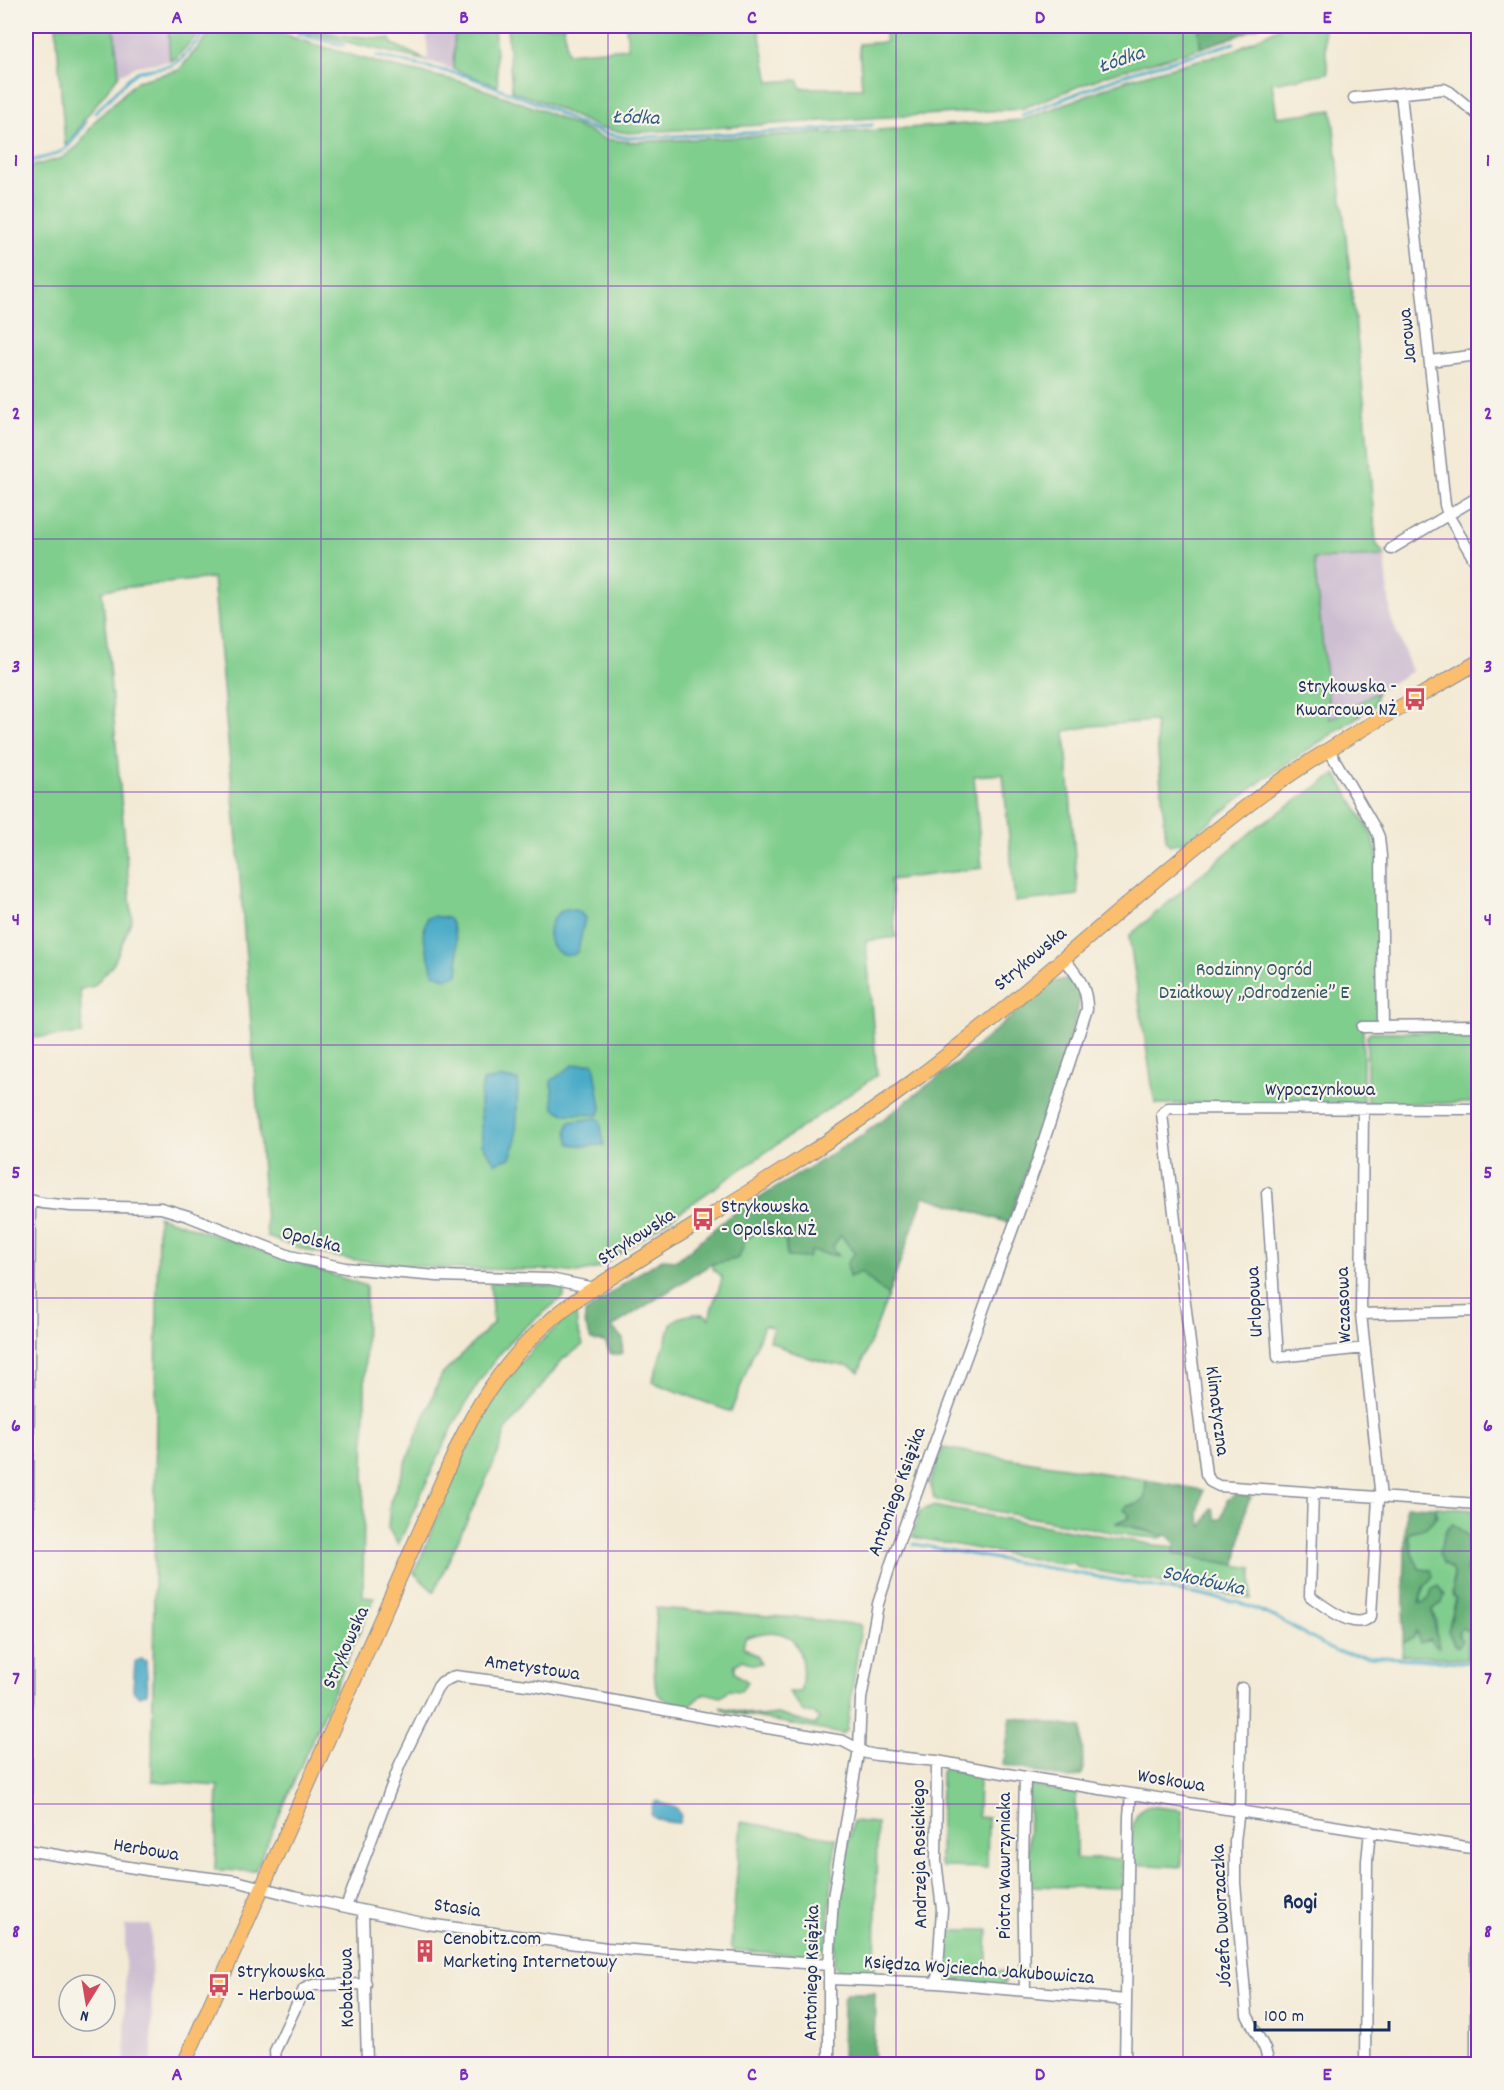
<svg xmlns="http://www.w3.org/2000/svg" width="1504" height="2090" font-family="Dekko,sans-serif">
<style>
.industrial{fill:#cebed1}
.green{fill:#80ce8d;stroke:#4e7e76;stroke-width:1.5}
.forest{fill:#68b178;stroke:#42706b;stroke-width:1.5}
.water{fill:#48abc8;stroke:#326d93;stroke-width:1.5}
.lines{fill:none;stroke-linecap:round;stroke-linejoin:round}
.stream{stroke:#48abc8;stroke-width:3}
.minor-casing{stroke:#878c9a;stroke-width:13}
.major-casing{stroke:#878c9a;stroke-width:16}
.minor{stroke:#fff;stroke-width:10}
.major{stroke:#fabe6e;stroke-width:14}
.grid{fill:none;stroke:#7b2cbf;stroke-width:1.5;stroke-opacity:0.55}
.labels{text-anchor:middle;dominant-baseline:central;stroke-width:4.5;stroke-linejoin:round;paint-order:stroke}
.street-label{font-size:20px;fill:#1b2f5e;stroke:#f7f3e8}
.poi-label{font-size:20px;fill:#1b2f5e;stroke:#f7f3e8;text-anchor:start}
.park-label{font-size:20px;fill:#34576a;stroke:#f7f3e8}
.water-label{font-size:21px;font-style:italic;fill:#2b5a83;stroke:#f7f3e8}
.quarter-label{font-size:22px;font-weight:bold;fill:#1b2f5e;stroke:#f7f3e8}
.neatline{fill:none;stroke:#7b2cbf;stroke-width:2}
.grid-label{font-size:20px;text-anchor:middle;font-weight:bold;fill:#7b2cbf}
</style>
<rect width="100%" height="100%" fill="#f7f3e8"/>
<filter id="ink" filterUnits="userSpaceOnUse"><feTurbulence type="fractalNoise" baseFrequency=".0167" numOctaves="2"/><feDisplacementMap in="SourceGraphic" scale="12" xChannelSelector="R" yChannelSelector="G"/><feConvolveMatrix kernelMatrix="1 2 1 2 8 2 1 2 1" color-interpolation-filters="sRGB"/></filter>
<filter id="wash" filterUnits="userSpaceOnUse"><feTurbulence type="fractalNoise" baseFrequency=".008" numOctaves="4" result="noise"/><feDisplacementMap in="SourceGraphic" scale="24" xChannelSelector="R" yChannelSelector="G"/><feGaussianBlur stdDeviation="1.35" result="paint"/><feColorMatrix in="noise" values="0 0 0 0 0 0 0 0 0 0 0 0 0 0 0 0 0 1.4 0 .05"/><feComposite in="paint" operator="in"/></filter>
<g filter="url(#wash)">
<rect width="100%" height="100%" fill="#f3ead5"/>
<path class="industrial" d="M114 26H168L170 61 137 66 119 75Z
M426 26H455L453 69 428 61Z
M1385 556 1391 618 1412 671 1330 720 1314 558Z
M125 1925H151L152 2064H125Z"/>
<path class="green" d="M56 26H114L119 75 84 120 71 141 65 145Z
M168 26H205L176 58 170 61Z
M235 26 278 31 297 39 385 65 463 82 544 111 605 139 632 142 864 131 1023 120 1129 79 1235 50 1282 26H1323L1328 73 1272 83 1277 117 1332 110 1364 401 1376 543 1385 556 1314 559 1330 719 1377 692 1374 706 1265 778 1185 842 1169 845 1166 839 1155 721 1091 726 1065 731 1078 895 1015 902 1003 774 974 776 982 868 890 880 896 937 866 941 877 1075 599 1268 577 1273 551 1270 449 1269 347 1259 306 1250 267 1237 238 852 213 578 102 590 132 919 114 963 94 986 80 989 82 1034 26 1038V168L62 158 78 146 95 121 137 81 179 70 211 32Z
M281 26H305L340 35 390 39 391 43 428 61 299 31Z
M455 26H494L498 86 453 69Z
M507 26H564L567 53 628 48 626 26H662L699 31 758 26 769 82 799 80 800 88H862L859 44 886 42 884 26H1198L1201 48 1110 74 1021 109 628 133 599 128 546 103 512 91Z
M1336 774 1372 835 1377 853 1378 1022H1363V1103L1155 1104 1129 936 1258 826Z
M1370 1032H1478V1103H1367V1036Z
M158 1216 366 1286 363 1597 374 1598 255 1871 215 1870 218 1786 152 1781Z
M769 1223 786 1242 787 1257C796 1256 804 1251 812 1251 821 1252 829 1255 838 1255L834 1251 833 1245 841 1235 855 1254 849 1277 861 1272 888 1296 859 1372C843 1361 844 1367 828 1363 808 1358 787 1351 770 1341L773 1328 764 1325 731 1412 652 1382 672 1322C682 1315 692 1314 704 1314L710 1319C710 1303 720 1293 722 1277L713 1270 711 1264 736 1259 740 1255 745 1240Z
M490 1282 564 1287V1296C547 1311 526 1324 511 1341 458 1399 431 1475 398 1545L388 1528 390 1502 441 1376 493 1323Z
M576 1311 577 1327 583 1345 563 1359 506 1430 496 1458 434 1592 414 1573C441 1512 465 1442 502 1386 522 1357 548 1333 576 1311Z
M943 1448 1146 1480 1145 1498 1126 1520 1119 1521C1126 1527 1158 1535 1167 1535L1160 1538 1133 1536 939 1501 934 1498 930 1482Z
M932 1506 1155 1545 1176 1547 1175 1554 1252 1568 1251 1599 1077 1567 1075 1563 1061 1564 912 1537 920 1511Z
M1436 1507 1473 1510V1573H1467L1468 1536 1453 1524 1446 1531 1443 1563 1452 1570 1454 1575 1452 1581 1456 1599 1448 1631 1455 1646H1459V1630L1462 1628 1468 1631 1467 1659 1402 1655 1403 1643 1413 1638 1416 1630 1430 1639 1437 1637 1436 1620 1432 1610 1435 1607 1432 1589C1430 1597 1428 1603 1419 1603L1431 1570 1419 1569C1418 1562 1416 1561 1413 1556 1410 1550 1412 1543 1408 1537L1411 1531 1419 1530 1437 1517Z
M656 1608 798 1618 861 1625 847 1730 842 1734 725 1711 720 1707 760 1716 777 1714 815 1725 819 1718 813 1713H804L789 1692H800C805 1674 804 1641 782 1634 770 1630 757 1634 745 1638L743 1647 757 1656 761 1663 753 1665 743 1660 735 1665V1673L748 1682 741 1691 729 1690 721 1697 705 1693 690 1706C681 1704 661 1701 657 1692 651 1680 657 1625 656 1608Z
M944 1768 979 1775 978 1817 988 1818 987 1868 942 1867 940 1864 941 1772Z
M1031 1786 1076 1794V1859H1122V1888L1028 1886 1029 1788Z
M1147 1806 1182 1810V1867L1133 1864C1133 1843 1126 1818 1147 1806Z
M853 1821 877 1823 875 1975 842 1972 834 1965 838 1886Z
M741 1822 836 1838 826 1946 818 1954 810 1956 734 1950 731 1945Z
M946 1930H988L986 1970 1006 1972 1005 1983 1003 1985 945 1978 943 1974Z"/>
<path class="forest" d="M1198 26H1260L1237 36 1201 48Z
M1065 979 1076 985 1080 997 1077 1013 1009 1223 924 1196 888 1296 861 1272 849 1277 847 1263 855 1253 841 1235 833 1246 834 1251 838 1256 811 1251 808 1258 787 1257 786 1242 769 1223 745 1240 740 1255 736 1259 711 1264 612 1327 623 1339 622 1353 617 1355 610 1353 605 1342 591 1340 585 1324V1313L631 1278 662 1259 677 1260 727 1218 861 1136 959 1061 1052 982Z
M1146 1480 1203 1490 1198 1513 1202 1527 1211 1508 1213 1509 1215 1519H1222L1227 1500 1236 1494 1251 1497 1246 1507 1236 1565 1174 1554 1175 1543 1167 1535H1159L1140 1528 1115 1523 1126 1520 1130 1516 1124 1509 1126 1506 1138 1504 1145 1498Z
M1406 1506 1436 1507C1437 1524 1426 1530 1411 1531L1408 1537C1412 1543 1410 1550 1413 1556 1416 1561 1418 1562 1419 1569L1431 1570 1433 1576 1423 1588 1419 1603C1428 1603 1430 1597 1432 1589L1438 1586 1445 1595 1442 1603 1435 1607 1432 1610 1439 1647 1433 1644 1430 1639 1420 1643 1416 1631 1413 1638 1403 1643Z
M1453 1524 1468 1536 1467 1572 1473 1573 1474 1660 1467 1659 1468 1631 1462 1628 1459 1630 1458 1635 1462 1640 1459 1646H1455L1448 1631 1456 1599 1452 1595 1454 1575 1452 1570 1443 1563 1439 1553 1446 1531Z
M1011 1717 1082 1728 1083 1772 1081 1775 1069 1779 1003 1765Z
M846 1993H875L874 2064H842L843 2000Z"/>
<path class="water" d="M567 909 579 911 585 918 578 951 573 955C543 958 541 917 567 909Z
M434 916C438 917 445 917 449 919 456 925 460 966 458 975L445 978 433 973 423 935 427 918Z
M594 1063 601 1108 599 1115 565 1114 554 1108 551 1081 573 1065Z
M502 1078 518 1080 516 1142 510 1158 495 1163 482 1144 480 1100 483 1081Z
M596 1118 600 1120 604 1145 587 1146 570 1144 567 1131 569 1122Z
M141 1659 146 1661C146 1671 149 1684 147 1693L139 1696 134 1692 133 1689 135 1662Z
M656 1801 677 1808 681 1816 679 1823C670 1823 657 1821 651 1815L653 1803Z"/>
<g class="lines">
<path class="stream" d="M266 26 279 28
M298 34 343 45
M377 56 467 76 549 108 577 123 606 134 628 138 815 130 872 125
M95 113 130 77 139 71 170 66 180 60 210 27 216 26
M1022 115 1129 73 1234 43
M26 162C63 153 65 155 86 122
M914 1544 1238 1602 1277 1618 1336 1652 1367 1656 1478 1663"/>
</g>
</g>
<g filter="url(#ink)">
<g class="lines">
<g class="minor-casing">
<path id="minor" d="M1401 94 1445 505 1448 515 1478 566
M1354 98 1444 89 1450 92 1478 115
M1430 361 1478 355
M1391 549 1478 497
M1329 750 1376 830 1379 837 1381 856 1383 1026
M1363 1027 1478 1026
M1363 1109 1361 1314 1381 1498
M1478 1109 1168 1108 1162 1114 1206 1474 1211 1482 1219 1486 1478 1504
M1267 1193 1278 1357 1365 1348
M26 1199 42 1203 71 1206 161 1208 188 1216 290 1256 345 1268 437 1276 550 1279 594 1288
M1361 1314 1478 1311
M1313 1493 1310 1596C1324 1606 1356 1633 1371 1616L1378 1498
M1242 1688 1240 1802 1235 1841V1883L1247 2015 1265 2049 1269 2064
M937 1761 936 1861 942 1909 937 1983
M26 1839 30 1201
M1477 1848 1478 1883
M26 1850 153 1871 236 1881 294 1896 427 1924 607 1948 829 1965
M346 1907 400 1764 437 1688 442 1682 455 1676 535 1686 702 1717 843 1741 866 1753 876 1755 937 1761 1025 1777 1478 1849
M363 1911 367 2064
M830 1979 937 1983 1126 2000
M1025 1991 1023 1864 1025 1777
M276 2064 275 2051 304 1989 313 1985 366 1984
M829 2064V1965L833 1897 859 1749 861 1699 878 1604 890 1566 1037 1162 1087 1009C1087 985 1077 976 1064 958
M1125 2064 1129 1816 1131 1794
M1365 2064 1367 1861 1370 1831
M1476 2064V1956L1478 1904"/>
</g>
<g class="major-casing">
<path id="major" d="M184 2064 460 1441C487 1384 525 1337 576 1300 686 1228 802 1164 908 1085 1028 996 1136 890 1256 799 1325 747 1404 706 1478 662"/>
</g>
<use href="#minor" class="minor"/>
<use href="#major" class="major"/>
</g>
</g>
<path class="grid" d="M321 26V2064M608 26V2064M896 26V2064M1183 26V2064M26 286H1478M26 539H1478M26 792H1478M26 1045H1478M26 1298H1478M26 1551H1478M26 1804H1478"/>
<defs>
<g id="bus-bare" transform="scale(1.8)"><path d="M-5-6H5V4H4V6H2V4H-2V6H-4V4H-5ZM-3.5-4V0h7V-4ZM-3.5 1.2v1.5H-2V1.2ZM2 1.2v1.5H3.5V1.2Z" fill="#d1495b" stroke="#f7f3e8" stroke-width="2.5" paint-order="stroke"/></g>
<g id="building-bare" transform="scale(1.8)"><path d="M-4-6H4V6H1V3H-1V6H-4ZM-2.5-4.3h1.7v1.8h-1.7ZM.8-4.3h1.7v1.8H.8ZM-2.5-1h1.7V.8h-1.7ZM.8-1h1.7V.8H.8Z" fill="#d1495b" stroke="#f7f3e8" stroke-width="2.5" paint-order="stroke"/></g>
</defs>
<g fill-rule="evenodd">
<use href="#bus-bare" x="1415" y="699"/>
<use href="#bus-bare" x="703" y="1219"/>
<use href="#building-bare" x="425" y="1951"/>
<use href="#bus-bare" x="219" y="1985"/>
</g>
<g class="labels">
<g class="street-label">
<text transform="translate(1409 336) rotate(-96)">Jarowa</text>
<text transform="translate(1031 960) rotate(-40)">Strykowska</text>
<text x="1320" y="1091">Wypoczynkowa</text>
<text transform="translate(637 1238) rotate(-33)">Strykowska</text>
<text transform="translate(311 1241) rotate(14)">Opolska</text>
<text transform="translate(1256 1302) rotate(-93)">Urlopowa</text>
<text transform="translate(1345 1305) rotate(-92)">Wczasowa</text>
<text transform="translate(1216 1411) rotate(83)">Klimatyczna</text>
<text transform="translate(898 1492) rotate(-70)">Antoniego Książka</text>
<text transform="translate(347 1648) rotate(-66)">Strykowska</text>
<text transform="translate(532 1669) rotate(8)">Ametystowa</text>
<text transform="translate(1171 1782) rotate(9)">Woskowa</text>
<text transform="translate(146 1851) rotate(9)">Herbowa</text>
<text transform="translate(921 1854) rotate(-91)">Andrzeja Rosickiego</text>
<text transform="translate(1006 1866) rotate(-90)">Piotra Wawrzyniaka</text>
<text transform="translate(457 1909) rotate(8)">Stasia</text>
<text transform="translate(1223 1916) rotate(-93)">Józefa Dworzaczka</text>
<text transform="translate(979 1971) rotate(4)">Księdza Wojciecha Jakubowicza</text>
<text transform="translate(813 1973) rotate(-89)">Antoniego Książka</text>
<text transform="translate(348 1988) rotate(-91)">Kobaltowa</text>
</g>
<g class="poi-label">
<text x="1397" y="688" text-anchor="end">Strykowska -<tspan x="1397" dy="23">Kwarcowa NŻ</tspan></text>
<text x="721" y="1208">Strykowska<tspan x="721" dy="23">- Opolska NŻ</tspan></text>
<text x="443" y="1940">Cenobitz.com<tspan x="443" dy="23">Marketing Internetowy</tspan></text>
<text x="237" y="1973">Strykowska<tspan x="237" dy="23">- Herbowa</tspan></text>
</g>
<g class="park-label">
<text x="1254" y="971">Rodzinny Ogród<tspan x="1254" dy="23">Działkowy „Odrodzenie” E</tspan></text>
</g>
<g class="water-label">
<text transform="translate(1122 61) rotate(-19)">Łódka</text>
<text transform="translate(636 119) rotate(2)">Łódka</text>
<text transform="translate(1203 1582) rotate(12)">Sokołówka</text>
</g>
<g class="quarter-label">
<text x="1300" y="1903">Rogi</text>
</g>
</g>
<rect width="1504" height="2090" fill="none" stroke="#f7f3e8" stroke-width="66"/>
<g transform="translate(87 2003) rotate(191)"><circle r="28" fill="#f7f3e8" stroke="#9fa5b1" stroke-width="1.5"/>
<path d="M0-4.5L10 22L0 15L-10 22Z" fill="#d1495b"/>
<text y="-9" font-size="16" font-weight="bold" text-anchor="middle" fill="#1b2f5e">N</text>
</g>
<path d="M1255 2021v9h134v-9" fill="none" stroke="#1b2f5e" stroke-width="3"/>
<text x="1264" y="2021" font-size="18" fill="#1b2f5e" stroke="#f7f3e8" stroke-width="4.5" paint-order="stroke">100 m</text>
<rect x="33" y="33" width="1438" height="2024" class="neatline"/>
<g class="grid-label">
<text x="177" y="23">A</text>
<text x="464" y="23">B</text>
<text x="752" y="23">C</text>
<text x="1040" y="23">D</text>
<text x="1327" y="23">E</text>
<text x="16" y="166">1</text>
<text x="1488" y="166">1</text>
<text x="16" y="419">2</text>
<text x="1488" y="419">2</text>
<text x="16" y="672">3</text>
<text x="1488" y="672">3</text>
<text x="16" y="925">4</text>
<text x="1488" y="925">4</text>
<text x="16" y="1178">5</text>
<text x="1488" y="1178">5</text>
<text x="16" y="1431">6</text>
<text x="1488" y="1431">6</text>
<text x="16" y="1684">7</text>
<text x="1488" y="1684">7</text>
<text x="16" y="1937">8</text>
<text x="1488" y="1937">8</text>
<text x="177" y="2080">A</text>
<text x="464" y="2080">B</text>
<text x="752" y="2080">C</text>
<text x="1040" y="2080">D</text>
<text x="1327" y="2080">E</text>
</g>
</svg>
